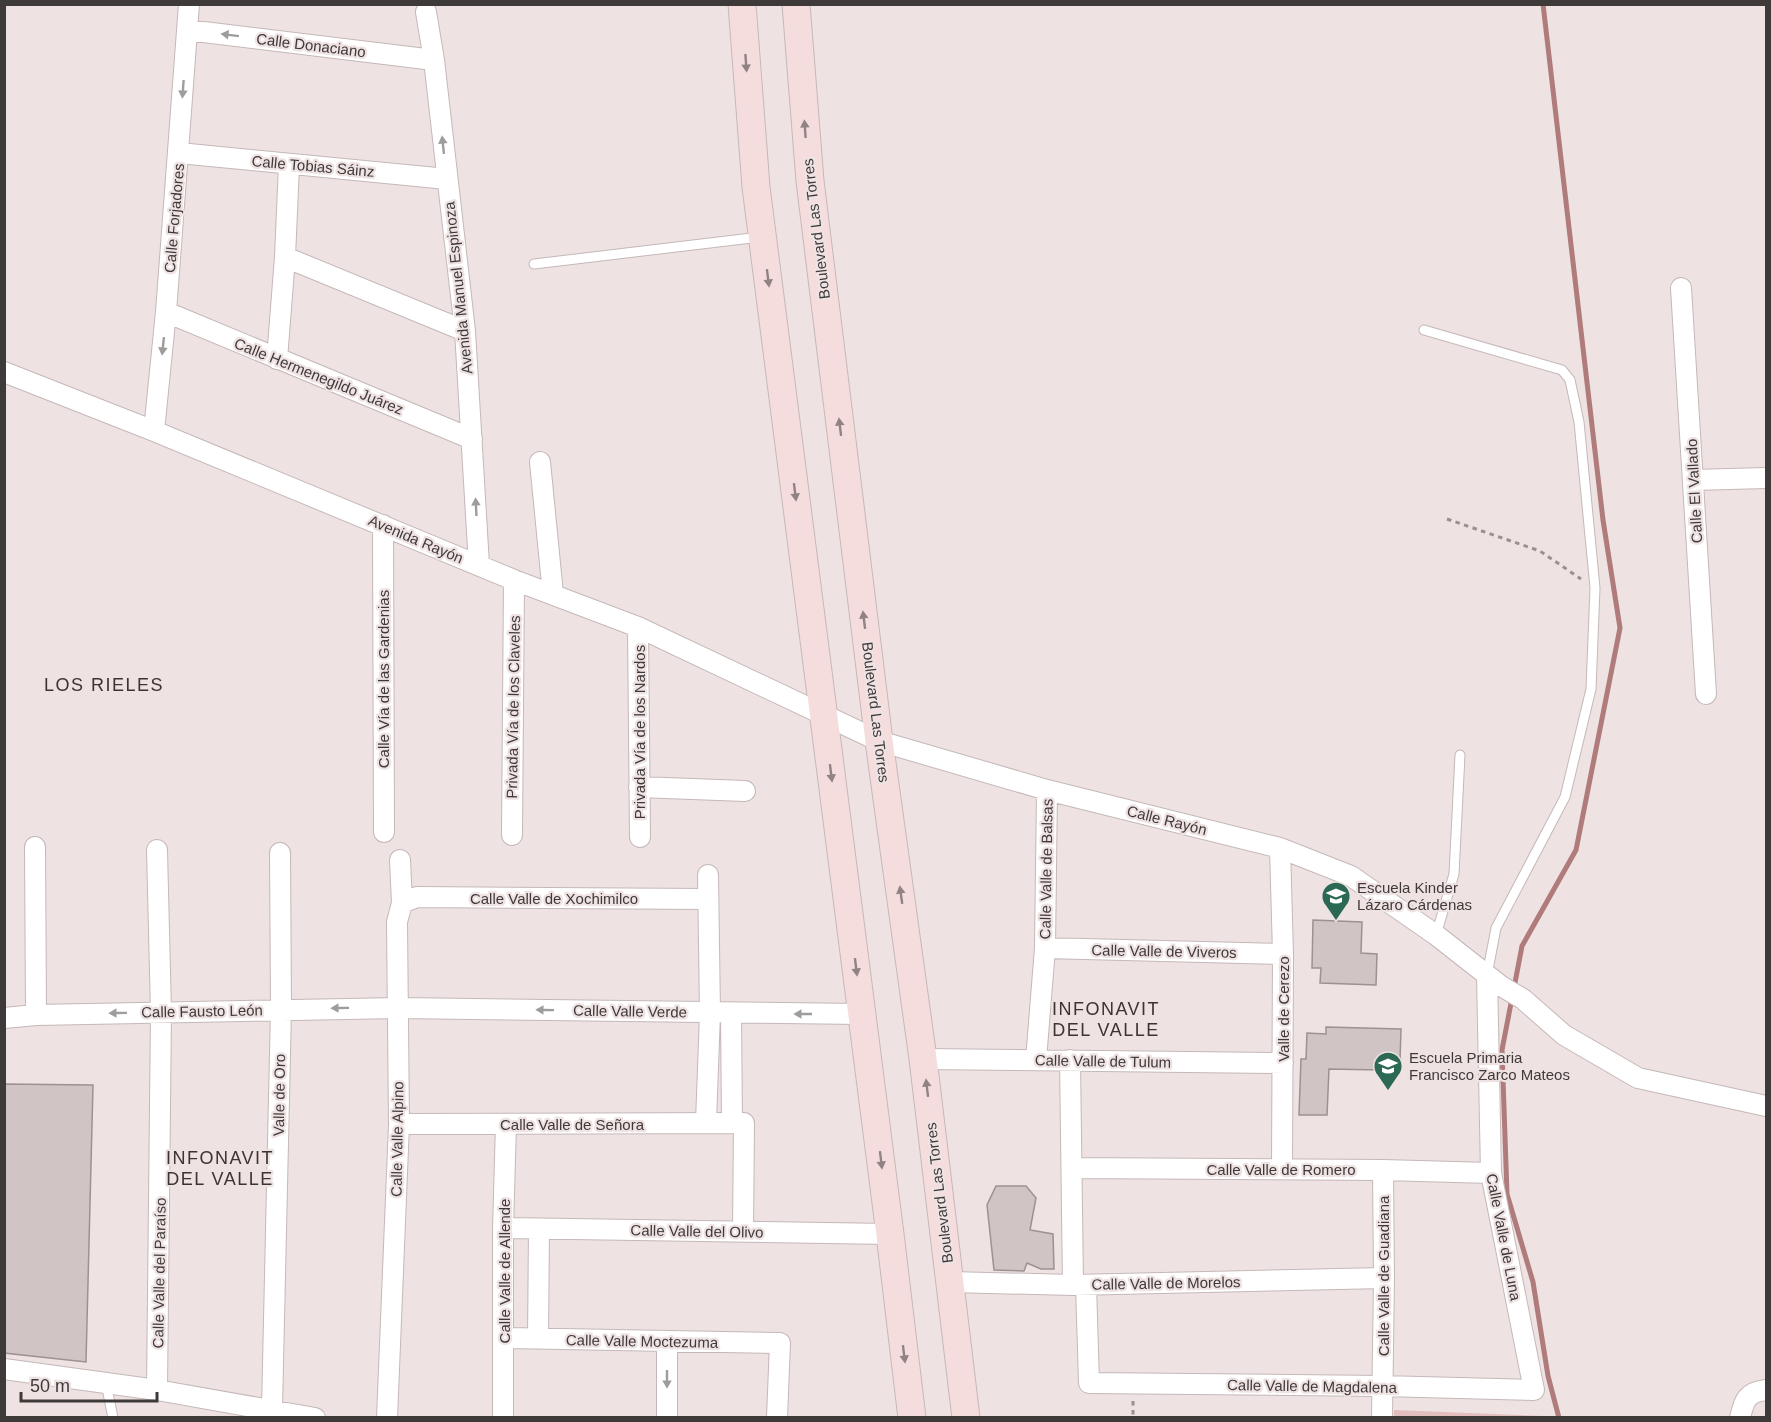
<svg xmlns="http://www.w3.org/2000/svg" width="1771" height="1422" font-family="Helvetica,sans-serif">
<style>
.green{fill:#e3bebe}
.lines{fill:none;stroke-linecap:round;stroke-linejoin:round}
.stream{stroke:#af7b7b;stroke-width:5}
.building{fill:#d0c4c4;stroke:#9d9191;stroke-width:1.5}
.lane-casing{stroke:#c5b8b8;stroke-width:11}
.street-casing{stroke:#c5b8b8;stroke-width:22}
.secondary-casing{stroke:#c5b8b8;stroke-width:29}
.path{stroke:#999090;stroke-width:3;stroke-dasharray:4.5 4.5;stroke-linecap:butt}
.lane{stroke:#fff;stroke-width:9}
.street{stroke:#fff;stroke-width:20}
.secondary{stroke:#f6dddd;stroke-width:27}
.oneway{fill:#9f9c9c}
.oneway2{fill:#918383}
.labels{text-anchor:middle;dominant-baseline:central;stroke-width:4.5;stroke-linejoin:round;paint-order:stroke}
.street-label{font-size:15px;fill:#3f3a3a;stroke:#efe2e2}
.poi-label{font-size:15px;fill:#3f3a3a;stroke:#efe2e2;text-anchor:start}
.quarter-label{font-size:18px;letter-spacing:1.5px;fill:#3c3333;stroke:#efe2e2}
</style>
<rect width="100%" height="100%" fill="#efe2e2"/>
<path class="green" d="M1394 1410 1544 1416V1417L1394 1418Z"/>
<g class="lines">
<path class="stream" d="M1514 988 1522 946 1576 850 1620 628 1603 520 1543 4
M1512 998 1502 1050 1507 1194 1533 1282 1548 1376 1559 1418"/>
</g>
<path class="building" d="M1313 920 1362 922 1361 953 1377 954 1376 985 1320 983 1321 968H1312Z
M1326 1027 1401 1029 1400 1061 1380 1060V1070L1329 1069 1327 1115H1299L1301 1059H1306L1307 1033 1326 1034Z
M4 1084 93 1085 86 1362 4 1353Z
M996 1186H1026L1036 1198 1030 1230 1053 1234 1054 1269H1041L1027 1263 1024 1271 994 1270 987 1205Z"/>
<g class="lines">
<g class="lane-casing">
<path id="lane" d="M534 264 760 237
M1424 330 1562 370 1570 380 1579 422 1595 588 1591 689 1565 797 1496 928 1487 975
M1436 935 1454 874 1460 755
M106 1383 113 1418"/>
</g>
<g class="street-casing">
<path id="street" d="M426 12 434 60 465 331 479 565
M187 30 434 60
M179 153 447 179
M285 257 465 331
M1681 288 1706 694
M166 312 472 439
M277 359 285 257 289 165
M4 372 154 431 514 580 638 627 879 741 1047 790 1280 848 1351 876 1436 935 1501 986 1523 999 1564 1035 1638 1078 1766 1106
M154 431 166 312 189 4
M540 462 553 594
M1693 480 1766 478
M383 525 384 832
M638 627 640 837
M639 787 745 791
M512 835 514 580
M35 847 36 1015
M1280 848 1283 954 1282 1169
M157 850 161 1012 157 1390
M402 903 417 897 707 899
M1045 948 1283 954
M731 1013 732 1123
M4 1018 36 1015 399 1008 862 1014
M923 1059 1283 1063
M1036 1060 1045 948 1047 790
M1070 1060 1073 1285
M706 1123 710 1013 708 875
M399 1124 744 1123 743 1231
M1072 1168 1383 1170 1491 1173
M503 1228 890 1234
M949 1282 1073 1285 1384 1278
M1086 1285 1089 1383 1382 1386 1534 1390 1491 1173 1487 975
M503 1338 780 1343 777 1418
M538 1339 539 1229
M667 1341V1418
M4 1369 157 1390 315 1418
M272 1409 281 1009 280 853
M387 1418 399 1124 397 922 402 903 400 860
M503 1418V1228L506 1124
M1382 1418 1384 1278 1383 1170
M1740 1418C1744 1400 1747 1392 1766 1390"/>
</g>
<g class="secondary-casing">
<path id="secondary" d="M742 4 756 187 890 1234 912 1418
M796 4 810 181 879 741 923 1059 966 1418"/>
</g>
<path class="path" d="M1447 519 1540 551 1581 579
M1133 1401V1418"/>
<use href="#lane" class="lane"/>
<use href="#street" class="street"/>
<use href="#secondary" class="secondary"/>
</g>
<defs><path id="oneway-solid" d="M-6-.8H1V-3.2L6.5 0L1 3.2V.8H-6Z" transform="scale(1.5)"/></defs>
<g class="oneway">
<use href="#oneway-solid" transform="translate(230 35) rotate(-173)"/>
<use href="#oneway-solid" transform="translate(183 89) rotate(94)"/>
<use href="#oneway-solid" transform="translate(443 145) rotate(-96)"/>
<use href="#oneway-solid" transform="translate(163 346) rotate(96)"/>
<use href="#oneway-solid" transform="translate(476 507) rotate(-93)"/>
<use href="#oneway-solid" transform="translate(340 1008) rotate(179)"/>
<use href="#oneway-solid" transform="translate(545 1010) rotate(-179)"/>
<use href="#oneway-solid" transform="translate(118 1013) rotate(179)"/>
<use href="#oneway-solid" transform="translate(803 1014) rotate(-180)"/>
<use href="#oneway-solid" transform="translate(667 1379) rotate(90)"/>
</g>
<g class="oneway2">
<use href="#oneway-solid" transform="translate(746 63) rotate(86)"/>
<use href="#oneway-solid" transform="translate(805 129) rotate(-94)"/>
<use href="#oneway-solid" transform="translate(768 278) rotate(83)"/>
<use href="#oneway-solid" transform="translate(840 427) rotate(-97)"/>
<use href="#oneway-solid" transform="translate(795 492) rotate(83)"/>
<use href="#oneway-solid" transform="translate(864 620) rotate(-97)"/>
<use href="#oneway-solid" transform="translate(831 773) rotate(83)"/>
<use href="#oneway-solid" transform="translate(901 895) rotate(-98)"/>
<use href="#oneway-solid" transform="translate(856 967) rotate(83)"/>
<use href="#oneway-solid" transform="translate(927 1088) rotate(-97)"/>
<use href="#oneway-solid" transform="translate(881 1160) rotate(83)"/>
<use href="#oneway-solid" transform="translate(904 1354) rotate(83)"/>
</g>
<defs>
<g id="school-pin" transform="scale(1.5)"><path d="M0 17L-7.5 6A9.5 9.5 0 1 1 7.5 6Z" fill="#2b6955" stroke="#efe2e2"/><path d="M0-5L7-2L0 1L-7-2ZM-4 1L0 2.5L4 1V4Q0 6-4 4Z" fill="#fff"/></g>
</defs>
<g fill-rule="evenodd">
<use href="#school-pin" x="1336" y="896"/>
<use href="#school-pin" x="1388" y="1066"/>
</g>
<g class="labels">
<g class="street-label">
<text transform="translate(311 45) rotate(7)">Calle Donaciano</text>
<text transform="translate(313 166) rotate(5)">Calle Tobias Sáinz</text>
<text transform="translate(174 218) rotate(-85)">Calle Forjadores</text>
<text transform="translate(816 229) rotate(-97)">Boulevard Las Torres</text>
<text transform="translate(458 288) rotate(-96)">Avenida Manuel Espinoza</text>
<text transform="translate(319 376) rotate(22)">Calle Hermenegildo Juárez</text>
<text transform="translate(1694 491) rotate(-93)">Calle El Vallado</text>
<text transform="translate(416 539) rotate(23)">Avenida Rayón</text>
<text transform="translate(383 679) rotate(-90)">Calle Vía de las Gardenias</text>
<text transform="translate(513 707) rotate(-89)">Privada Vía de los Claveles</text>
<text transform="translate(876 712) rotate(83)">Boulevard Las Torres</text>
<text transform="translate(639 732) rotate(-90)">Privada Vía de los Nardos</text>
<text transform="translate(1167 820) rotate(14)">Calle Rayón</text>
<text transform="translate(1046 869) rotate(-89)">Calle Valle de Balsas</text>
<text x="554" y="898">Calle Valle de Xochimilco</text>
<text transform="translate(1164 951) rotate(1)">Calle Valle de Viveros</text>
<text transform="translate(1283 1009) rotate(-90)">Valle de Cerezo</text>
<text transform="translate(202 1011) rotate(-1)">Calle Fausto León</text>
<text transform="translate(630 1011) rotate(1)">Calle Valle Verde</text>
<text transform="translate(1103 1061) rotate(1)">Calle Valle de Tulum</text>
<text transform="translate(279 1095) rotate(-89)">Valle de Oro</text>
<text x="572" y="1124">Calle Valle de Señora</text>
<text transform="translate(397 1139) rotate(-89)">Calle Valle Alpino</text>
<text x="1281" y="1169">Calle Valle de Romero</text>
<text transform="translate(939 1193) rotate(-97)">Boulevard Las Torres</text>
<text transform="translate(697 1231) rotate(1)">Calle Valle del Olivo</text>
<text transform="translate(1504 1237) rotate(79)">Calle Valle de Luna</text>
<text transform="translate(504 1271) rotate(-90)">Calle Valle de Allende</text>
<text transform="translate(159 1273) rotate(-89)">Calle Valle del Paraíso</text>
<text transform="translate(1383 1276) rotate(-90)">Calle Valle de Guadiana</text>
<text transform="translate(1166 1283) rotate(-1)">Calle Valle de Morelos</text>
<text transform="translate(642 1341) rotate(1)">Calle Valle Moctezuma</text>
<text transform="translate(1312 1386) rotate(1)">Calle Valle de Magdalena</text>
</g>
<g class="poi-label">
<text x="1357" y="887">Escuela Kinder<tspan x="1357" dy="17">Lázaro Cárdenas</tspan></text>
<text x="1409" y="1057">Escuela Primaria<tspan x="1409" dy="17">Francisco Zarco Mateos</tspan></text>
</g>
<g class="quarter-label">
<text x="104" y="685">LOS RIELES</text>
<text x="1106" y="1009">INFONAVIT<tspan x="1106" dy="21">DEL VALLE</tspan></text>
<text x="220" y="1158">INFONAVIT<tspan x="220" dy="21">DEL VALLE</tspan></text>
</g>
</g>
<rect width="1771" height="1422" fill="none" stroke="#3f3a3a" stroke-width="12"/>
<path d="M21 1392v9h136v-9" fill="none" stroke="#3f3a3a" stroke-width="3"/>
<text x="30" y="1392" font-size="18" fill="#3f3a3a" stroke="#efe2e2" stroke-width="4.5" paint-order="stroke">50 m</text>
</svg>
